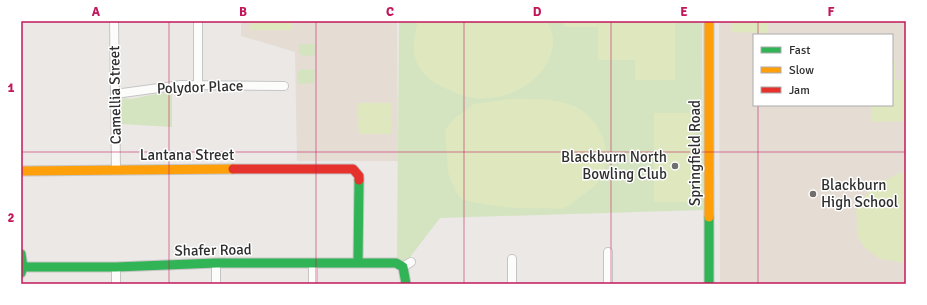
<svg xmlns="http://www.w3.org/2000/svg" width="927" height="305" font-family="Signika,sans-serif">
<style>
.education{fill:#e5ddd4;fill-rule:evenodd}
.green{fill:#d4e4c0}
.pitch{fill:#dee7be}
.lines{fill:none;stroke-linecap:round;stroke-linejoin:round}
.street-casing{stroke:#c6c5c5;stroke-width:10}
.fast-casing{stroke:#c6c5c5;stroke-width:11}
.slow-casing{stroke:#c6c5c5;stroke-width:11}
.jam-casing{stroke:#c6c5c5;stroke-width:11}
.street{stroke:#fcfcfb;stroke-width:8}
.fast{stroke:#30b455;stroke-width:9}
.slow{stroke:#ff9f0a;stroke-width:9}
.jam{stroke:#e5322d;stroke-width:9}
.grid{fill:none;stroke:#c2185b;stroke-width:1;stroke-opacity:0.55}
.poi-dot{fill:#706f6e;stroke:#fff;stroke-width:1.5}
.labels{text-anchor:middle;dominant-baseline:central;stroke-width:3;stroke-linejoin:round;paint-order:stroke}
.street-label{font-size:15px;fill:#2e2e2e;stroke:#fff}
.poi-label{font-size:15px;fill:#2e2e2e;stroke:#fff;text-anchor:end}
.neatline{fill:none;stroke:#c2185b;stroke-width:1.5}
.grid-label{font-size:13px;text-anchor:middle;font-weight:bold;fill:#c2185b}
</style>
<rect width="100%" height="100%" fill="#ebe8e5"/>
<path class="education" d="M241 21H397L398 161H297L295 52 241 36Z
M719 21H906V284H720ZM754 35H892V105H754Z"/>
<path class="green" d="M399 21H702L703 210 440 218 404 265 397 260Z
M299 44H316V55L303 56 299 53Z
M301 69 315 70 314 83 300 84 297 82V74Z
M166 92H172V127L120 124V101L124 98 131 99Z"/>
<path class="pitch" d="M251 21H292V30H250Z
M418 21H547C549 26 553 33 553 38 555 77 509 103 474 98 464 97 454 92 445 88 432 83 418 72 415 57 412 45 415 32 418 21Z
M564 21H598L597 27H564Z
M598 21H675V80H635V60H598Z
M731 21H768V33L731 32Z
M903 21H906V58H903Z
M895 61V80H906V121L871 122V105H892V63Z
M510 99C532 99 557 98 576 107 601 119 616 155 599 180 595 187 588 191 581 196 576 200 570 206 564 208 559 210 551 208 545 208 515 209 491 207 461 199L454 188 448 173 445 131 452 120 474 104Z
M358 103H391V118L380 119H391V134H359L358 119H369L358 118Z
M654 113H695V202H654Z
M906 170V263L880 259 865 248 858 237 856 207 874 186Z"/>
<g class="lines">
<g class="street-casing">
<path id="street" d="M114 21 116 169
M198 21V84
M115 94 181 85 284 86
M403 267 411 262
M116 284V267
M216 284V263
M313 284V263
M512 284V259
M608 284V252"/>
</g>
<g class="fast-casing">
<path id="fast" d="M709 217V284
M21 254 23 267 21 273
M358 263 359 180
M23 267H116L216 263H396L403 267 406 284"/>
</g>
<g class="slow-casing">
<path id="slow" d="M709 21V217
M21 171 233 169"/>
</g>
<g class="jam-casing">
<path id="jam" d="M233 169H353L359 176V180"/>
</g>
<use href="#street" class="street"/>
<use href="#fast" class="fast"/>
<use href="#slow" class="slow"/>
<use href="#jam" class="jam"/>
</g>
<path class="grid" d="M169 21V284M316 21V284M464 21V284M611 21V284M758 21V35M758 105V284M21 152H906"/>
<g class="poi-dot">
<circle cx="675" cy="166" r="4"/>
<circle cx="813" cy="194" r="4"/>
</g>
<g class="labels">
<g class="street-label">
<text transform="translate(200 87) rotate(-2)">Polydor Place</text>
<text transform="translate(115 95) rotate(-91)">Camellia Street</text>
<text transform="translate(695 153) rotate(-90)">Springfield Road</text>
<text x="187" y="155">Lantana Street</text>
<text transform="translate(213 250) rotate(-1)">Shafer Road</text>
</g>
<g class="poi-label">
<text x="667" y="157">Blackburn North<tspan x="667" dy="17">Bowling Club</tspan></text>
<text x="821" y="185" text-anchor="start">Blackburn<tspan x="821" dy="17">High School</tspan></text>
</g>
</g>
<rect width="927" height="305" fill="none" stroke="#ffffff" stroke-width="44"/>
<rect x="753" y="34" width="140" height="72" fill="#ffffff" stroke="#ababab"/>
<rect x="761" y="47" width="20" height="6" fill="#30b455" stroke="#ababab"/>
<text x="789" y="54" font-size="12" fill="#2e2e2e">Fast</text>
<rect x="761" y="67" width="20" height="6" fill="#ff9f0a" stroke="#ababab"/>
<text x="789" y="74" font-size="12" fill="#2e2e2e">Slow</text>
<rect x="761" y="87" width="20" height="6" fill="#e5322d" stroke="#ababab"/>
<text x="789" y="94" font-size="12" fill="#2e2e2e">Jam</text>
<rect x="22" y="22" width="883" height="261" class="neatline"/>
<g class="grid-label">
<text x="96" y="16">A</text>
<text x="243" y="16">B</text>
<text x="390" y="16">C</text>
<text x="537" y="16">D</text>
<text x="684" y="16">E</text>
<text x="831" y="16">F</text>
<text x="11" y="92">1</text>
<text x="11" y="222">2</text>
</g>
</svg>
